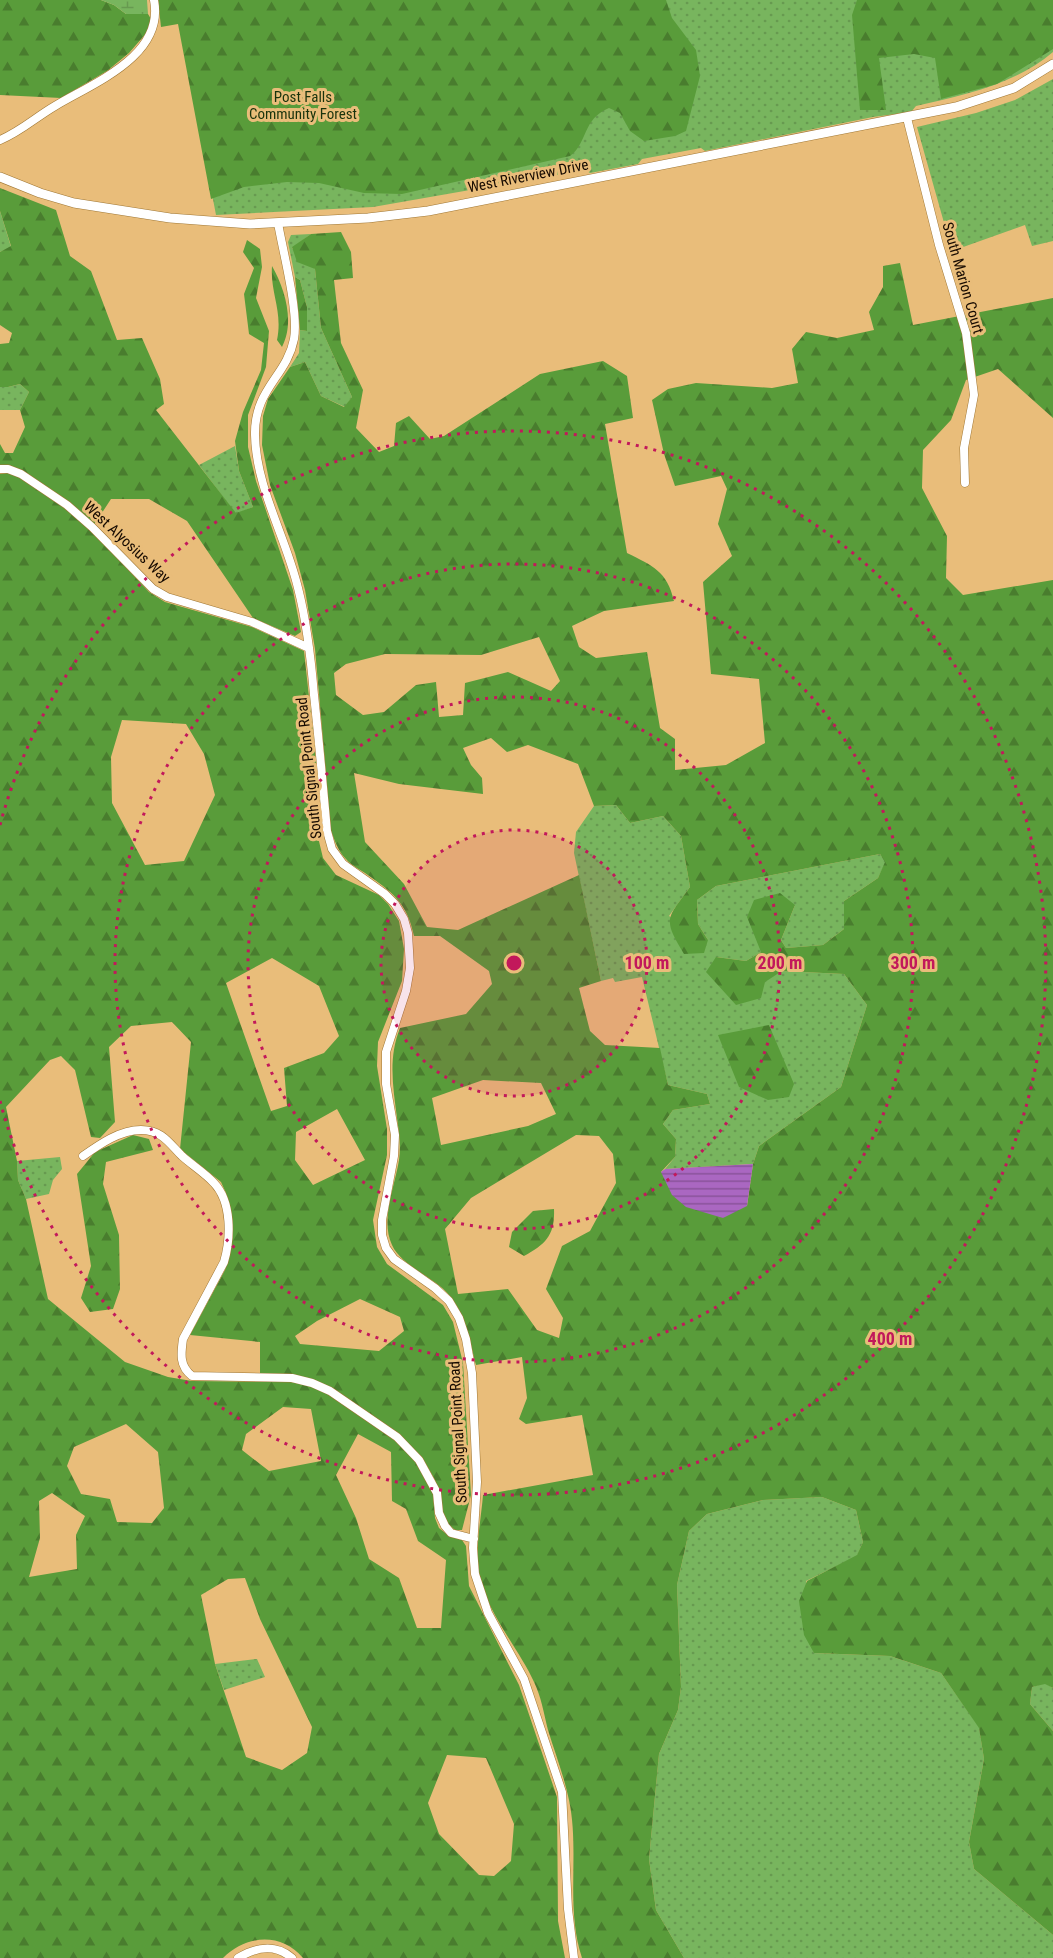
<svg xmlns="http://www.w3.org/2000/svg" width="1053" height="1958" font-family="'Roboto Condensed',sans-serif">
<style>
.grass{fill:url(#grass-dots)}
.forest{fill:url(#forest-firs);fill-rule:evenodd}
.wetland{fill:url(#wetland-marsh)}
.water{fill:url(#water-rules)}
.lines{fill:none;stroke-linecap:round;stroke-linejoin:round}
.minor-casing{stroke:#a07734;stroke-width:9}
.tertiary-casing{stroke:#a07734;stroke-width:10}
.minor{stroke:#fff;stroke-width:8}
.tertiary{stroke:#fff;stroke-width:9}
.ring{fill:none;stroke:#c2185b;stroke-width:3;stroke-dasharray:3 6}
.labels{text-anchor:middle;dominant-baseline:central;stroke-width:6;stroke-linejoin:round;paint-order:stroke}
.park-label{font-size:15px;fill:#19330c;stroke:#e9bd7a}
.street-label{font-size:15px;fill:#160a00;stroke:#e9bd7a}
.centre{fill:#c2185b;stroke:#e9bd7a;stroke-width:3}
.ring-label{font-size:18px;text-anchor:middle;font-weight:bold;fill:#c2185b;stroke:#e9bd7a;stroke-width:6;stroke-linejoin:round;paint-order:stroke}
</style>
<defs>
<pattern id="grass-dots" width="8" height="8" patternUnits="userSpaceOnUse" patternTransform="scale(1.5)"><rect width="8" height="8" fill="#78b55e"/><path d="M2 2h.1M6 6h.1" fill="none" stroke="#679a50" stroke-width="1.8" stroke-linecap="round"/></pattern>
<pattern id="forest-firs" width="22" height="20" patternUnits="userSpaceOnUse" patternTransform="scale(1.5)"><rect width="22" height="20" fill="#599c3a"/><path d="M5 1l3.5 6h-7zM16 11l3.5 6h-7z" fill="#497d2e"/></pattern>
<pattern id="wetland-marsh" width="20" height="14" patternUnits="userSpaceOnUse" patternTransform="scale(1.5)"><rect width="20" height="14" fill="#78b55e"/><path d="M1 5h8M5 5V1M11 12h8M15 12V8" fill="none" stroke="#679a50"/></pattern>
<pattern id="water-rules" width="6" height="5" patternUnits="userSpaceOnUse" patternTransform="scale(1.5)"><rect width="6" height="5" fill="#aa67c1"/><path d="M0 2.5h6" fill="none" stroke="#89539a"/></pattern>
</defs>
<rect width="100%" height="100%" fill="#e9bd7a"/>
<path class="grass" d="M175 0H1053V52C1014 85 964 95 916 106L911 112 873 117 705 151 701 148 642 159 638 164 590 173 585 170 373 207 216 215Z
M1053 79V241L1032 246 1025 225 952 251 917 127 976 113 1015 100Z
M0 211 11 247 0 252Z
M311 234 292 248 315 269 321 328 352 397 345 407 321 396 305 362 290 367 299 353 300 330 307 331V307L300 280 295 277 288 242 291 235Z
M20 384 29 392 20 410H0V387H8Z
M235 446 239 471 253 507 236 514 199 465Z
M616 805 630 823 663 816 681 836 690 887 669 916 708 940 698 924 697 900 716 886 880 854 886 862 878 878 844 901V929L823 945 786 948 781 940 795 905 761 952 746 961 716 957 764 981 782 971 844 974 867 1005 841 1087 759 1146 753 1164 665 1169 675 1157 676 1139 663 1124 673 1110 710 1104 707 1094 668 1085 642 977 615 982 613 978 601 981 574 853 576 832 594 806Z
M60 1157 62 1169 53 1180 49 1194 26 1199 18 1180 17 1161Z
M822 1497 856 1510 863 1542 857 1556 806 1581 814 1653 890 1656 941 1673 979 1727 984 1759 969 1842 974 1869 1053 1935V1958H684L656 1910 649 1859 659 1754 678 1710 681 1687 677 1585 689 1531 707 1514 763 1500Z
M257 1659 265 1677 224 1690 215 1664Z
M1045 1683 1053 1688V1731L1030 1704 1032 1687Z"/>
<path class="forest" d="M0 0H101L114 5 126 14H148L151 19 149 30 129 53 107 71 61 98 0 95Z
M158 0H666L672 18 696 50 700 76 686 131 675 136 644 141 630 131 620 113 609 108C582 119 588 143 570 156L402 194 364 193 319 183 287 182 244 187 211 199 178 24 161 27Z
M857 0H1053V49L997 84 941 99 935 58 914 54 879 58 886 110H860L852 15Z
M0 188 56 210 70 256 91 271 117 340 142 338 160 379 164 404 156 410 236 513 253 507 239 471 235 441 243 412 261 370 264 343 249 334 244 294 254 268 243 252 247 240 260 249 262 267 256 298 269 331 266 367 248 415V447L256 481 293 590 301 632 295 636 253 618 187 521 149 499H111L94 525C74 509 24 464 0 466V444L5 453H13L25 427 20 410 29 392 20 384 8 387H0V344L9 343 12 333 0 325V252L11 246 0 211Z
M341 232 351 252 353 278 334 280 341 343 363 390 356 428 379 452 394 446 396 423 409 416 430 439 444 436 540 374 603 361 627 376 633 418 605 424 627 553C653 566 667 571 674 601L604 611 572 626 579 647 596 658 647 652 660 728 675 739V770L726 765 765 743 759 679 711 674 703 582 732 556 718 524 727 489 721 476 675 486 664 454 652 400 668 389 696 383 772 388 798 383 792 349 806 332 837 338 874 330 869 312 883 287V266L900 263 913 325 1053 298V418L998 369 966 380 951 420 923 450 922 488 947 536 946 578 963 595 1053 580V1688L1045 1684 1032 1687 1030 1704 1053 1731V1935L974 1869 969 1842 984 1759 979 1728 941 1673 890 1656 814 1653 804 1635 799 1601 807 1581 857 1555 863 1542 856 1510 822 1497 763 1500 707 1514 689 1531 677 1585 681 1687 678 1710 659 1754 649 1859 656 1910 684 1958H582C565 1907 580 1852 569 1800 564 1776 555 1753 548 1730 544 1714 541 1696 534 1682 518 1647 485 1611 479 1572 475 1547 481 1520 483 1495L593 1475 582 1415 526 1424 519 1419 527 1398 522 1357 476 1365C470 1342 466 1316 450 1296 436 1278 401 1266 392 1245 380 1220 395 1186 399 1160 401 1146 399 1132 397 1118 393 1087 388 1058 400 1028L466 1014 492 984 489 971 440 936H414C407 902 392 892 365 873 359 869 351 865 346 859 338 851 335 841 331 831L315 649 305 590 295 553 270 485 262 445 263 416 268 399 290 367 305 362 321 396 344 407 352 397 321 328 315 269 297 262 292 247 311 234ZM539 637 560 681 551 691 508 672 465 683 463 715 439 717 436 682 416 685 384 712 363 715 336 695 334 673 346 664 385 654 481 655ZM491 738 507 752 528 745 578 764 594 806 616 805 630 823 663 816 681 836 690 887C667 919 662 918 684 954L704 953 708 940 698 924 697 900 716 886 880 854 885 862 878 878 844 901V929L823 945 786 948 781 940 795 905 780 893 754 900 747 917 761 952 746 961 716 957 706 972 736 1005 761 998 765 982 782 971 844 974 867 1005 841 1087 759 1146 753 1164 747 1206 661 1172 675 1157 676 1139 663 1124 673 1110 710 1104 707 1094 668 1085 660 1048 605 1045 590 1031 579 988 601 981 579 875 458 930 427 927 404 884 365 842 354 773 399 784 483 794 482 778 471 765 463 748ZM483 1080 541 1083 556 1114 528 1126 441 1145 432 1098ZM576 1135 599 1136 613 1154 616 1183 590 1231 562 1246 546 1289 563 1318 559 1338 537 1330 508 1289 458 1294 445 1229 471 1198Z
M272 266C285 289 295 322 282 347L277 340C283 311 270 293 272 266Z
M295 277 300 280 307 307V331L300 330Z
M8 473 20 477 67 510 91 530 149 592 165 602 252 627 304 651 318 780 317 833 323 858 336 875 379 895 388 904 399 921 404 949 402 981 378 1042 377 1066 387 1129V1155L373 1220 377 1247 387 1264 443 1305 453 1322 463 1363 471 1495 462 1530H455L448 1524 443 1513 435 1480 422 1457 399 1435 332 1388 260 1374V1342L190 1335 225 1270 231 1248V1222L226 1193 221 1182 180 1149 191 1042 172 1022 131 1026 109 1047 115 1122 100 1138 91 1137 75 1070 61 1056 50 1060 6 1107 17 1161 18 1180 26 1199 48 1299 125 1362 168 1377 192 1381 291 1382 311 1386 330 1395 395 1440 415 1461 433 1494 435 1518 439 1528 449 1536 462 1540 466 1546 469 1586 519 1685 557 1797 558 1921 565 1958H303C281 1932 246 1935 223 1958H0V474ZM122 720 186 724 204 754 215 795 184 861 145 865 112 803 111 757ZM272 958 319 986 339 1036 324 1053 284 1068 287 1106 271 1111 226 983ZM337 1109 365 1160 313 1185 295 1160 296 1132ZM360 1299 400 1317 404 1331 379 1351 300 1344 295 1336 317 1321ZM283 1407 311 1409 321 1461 269 1471 242 1450 246 1434ZM126 1424 158 1452 164 1508 152 1523 117 1522 110 1499 81 1494 67 1466 74 1447ZM358 1434 391 1452 392 1501 406 1509 418 1541 446 1560 441 1628H417L399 1578 369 1559 356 1518 336 1475ZM52 1493 85 1516 76 1535 77 1569 29 1577 40 1538 39 1501ZM245 1578 260 1619 312 1727 307 1753 282 1770 246 1757 215 1664 201 1595 228 1579ZM447 1755 486 1758 514 1824 511 1861 494 1876 479 1875 439 1834 428 1803Z
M769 1025 794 1084 789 1097 768 1100 739 1087 718 1035Z
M133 1135 149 1139 153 1150 106 1162 103 1184 119 1235 120 1289 113 1309 90 1312 81 1298 91 1266 77 1174 95 1152Z
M554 1209C555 1235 546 1244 524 1256L509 1247 512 1232 533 1211Z"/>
<path class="wetland" d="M101 0H147L148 14H126L114 5Z"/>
<path class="water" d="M753 1164 747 1206 723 1218 686 1207 672 1195 661 1172 665 1169Z"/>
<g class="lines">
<g class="minor-casing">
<path id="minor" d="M907 118 939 245 966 333 974 395 964 448 965 483
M0 140C20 132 36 117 55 106 93 83 165 56 154 0
M278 223C283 252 299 312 294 339 287 376 254 389 255 435 256 488 286 537 298 588 307 623 311 659 314 695 319 741 323 786 327 831L332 849 343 864 385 894 395 904 404 919 408 933 410 968 406 991 386 1052V1084L395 1135 394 1156 382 1220V1235L386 1248 394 1259 435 1288 449 1301 459 1318 466 1339 472 1373 477 1482 473 1548 475 1574 488 1613 524 1679 562 1792 568 1909 574 1958
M0 469H8L21 474 67 505 92 527 153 589 167 597 252 622 309 648
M83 1156C100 1144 120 1130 141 1130 162 1130 169 1143 182 1156 192 1165 205 1173 214 1183 232 1202 231 1238 224 1262L183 1339C181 1353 179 1366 192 1376L292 1378 312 1383 330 1391 397 1437 419 1460 437 1493 439 1513 445 1526 451 1533 474 1539
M238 1958C256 1947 276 1944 292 1958"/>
</g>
<g class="tertiary-casing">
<path id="tertiary" d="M0 177 40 193 74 203 170 218 250 224 368 218 428 211 956 107 1014 88 1053 64"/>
</g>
<use href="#minor" class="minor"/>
<use href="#tertiary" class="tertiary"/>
</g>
<circle cx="514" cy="963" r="133" fill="#c2185b" fill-opacity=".12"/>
<g class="ring">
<circle cx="514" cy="963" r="133"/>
<circle cx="514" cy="963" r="266"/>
<circle cx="514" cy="963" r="399"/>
<path d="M0 825A532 532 0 1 1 0 1101"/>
</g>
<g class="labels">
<g class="park-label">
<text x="303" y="97">Post Falls<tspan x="303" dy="17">Community Forest</tspan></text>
</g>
<g class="street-label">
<text transform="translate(528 176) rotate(-11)">West Riverview Drive</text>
<text transform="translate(963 278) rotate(74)">South Marion Court</text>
<text transform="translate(127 542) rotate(43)">West Alyosius Way</text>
<text transform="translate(309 768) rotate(-96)">South Signal Point Road</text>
<text transform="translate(458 1432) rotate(-93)">South Signal Point Road</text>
</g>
</g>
<circle cx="514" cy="963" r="9" class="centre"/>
<g class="ring-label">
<text x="647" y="969">100 m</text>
<text x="780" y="969">200 m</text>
<text x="913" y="969">300 m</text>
<text x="890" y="1345">400 m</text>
</g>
</svg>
